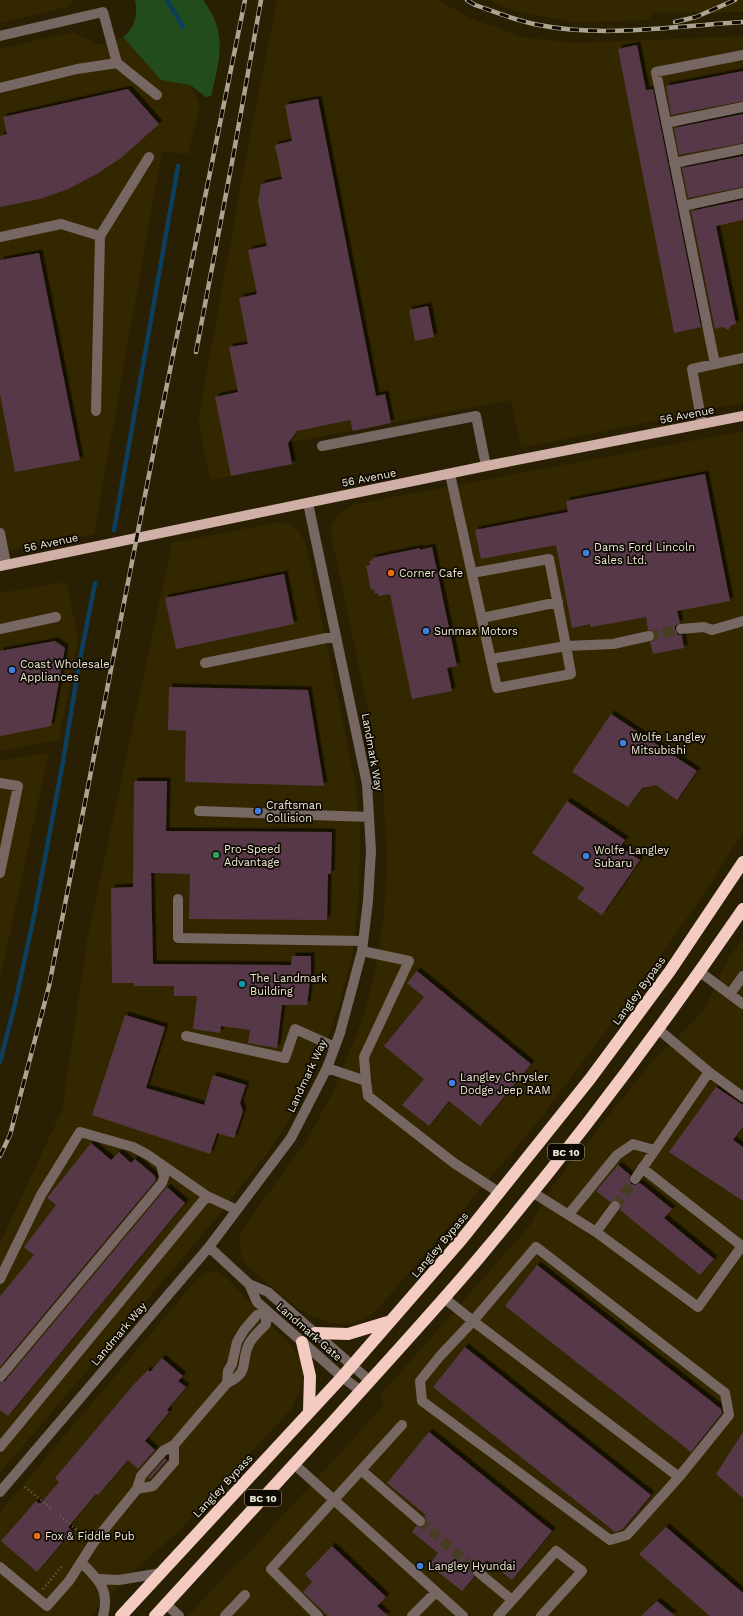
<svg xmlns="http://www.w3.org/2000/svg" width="743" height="1616" font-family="'Work Sans',sans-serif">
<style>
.built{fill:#332700}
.green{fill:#234c1d}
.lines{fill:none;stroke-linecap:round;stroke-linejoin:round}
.stream{stroke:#0c3f5e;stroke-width:4.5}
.building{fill:#563948;filter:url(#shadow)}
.minor-tunnel{stroke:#473d22;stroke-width:10;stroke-dasharray:10 5;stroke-linecap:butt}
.path{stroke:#746b53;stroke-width:2.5;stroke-dasharray:1 3;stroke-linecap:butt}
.minor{stroke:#776763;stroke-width:10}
.major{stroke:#d0afa6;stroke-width:10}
.highway{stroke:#f3cbc1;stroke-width:12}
.rail-casing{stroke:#aca48f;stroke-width:4.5}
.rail{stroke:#0e0a02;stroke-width:3;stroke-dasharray:9;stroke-linecap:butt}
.shop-dot{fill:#3f7fe0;stroke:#0e0a02;stroke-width:1.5}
.food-dot{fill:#e8710a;stroke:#0e0a02;stroke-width:1.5}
.leisure-dot{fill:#2e9e5b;stroke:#0e0a02;stroke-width:1.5}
.culture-dot{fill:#0f9aa8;stroke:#0e0a02;stroke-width:1.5}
.labels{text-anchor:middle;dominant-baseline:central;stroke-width:3.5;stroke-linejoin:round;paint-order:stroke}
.shield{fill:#0e0a02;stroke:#aca798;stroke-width:1}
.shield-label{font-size:10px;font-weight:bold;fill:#f0ead9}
.street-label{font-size:11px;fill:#f0ead9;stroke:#0e0a02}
.poi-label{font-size:11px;fill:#f0ead9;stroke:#0e0a02;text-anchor:start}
</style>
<defs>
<filter id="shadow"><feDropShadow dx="3.5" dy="-3.5" stdDeviation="0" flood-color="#0009"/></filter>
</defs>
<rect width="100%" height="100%" fill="#291f02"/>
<path class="built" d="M0 0H74L67 7 0 23Z
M277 0H438L468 17 522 37 575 43 743 36V403L521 448 511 400 288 443 292 464 210 480 198 421 248 146Z
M489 0H743V12L654 13 648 20 578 23 513 11Z
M72 32 98 44H108L123 37 161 80 190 85 200 106 188 154 162 151 94 534 0 552V49Z
M743 431V833L700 899 640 986 532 1129 383 1303 373 1313 362 1320 352 1324H341L330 1323 309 1315 298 1309 245 1264 242 1258 239 1243 240 1235 246 1224 307 1140 334 1090 364 1015 376 966 384 915 387 861 383 790 374 738 332 540 331 526 335 518 341 512 356 504Z
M274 523H284L292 525 298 530 306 544 355 781 360 829 359 896 352 957 338 1008 322 1054 306 1091 286 1125 264 1158 197 1241 0 1473V1243L62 1110 87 941 172 543Z
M67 582 78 640 59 740 0 751V593Z
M49 752 0 980V761Z
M743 938V1616H188L239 1561 242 1560 384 1405 380 1397 384 1391 531 1224 554 1184 653 1061 694 1021 706 1006 728 959Z
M212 1271 220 1273 227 1278 293 1348 299 1357 303 1367V1380L298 1396 290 1410 176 1534 131 1573 90 1616H0V1512L197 1279 204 1274Z"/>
<path class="green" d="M135 0H203C228 33 220 59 211 96L206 97 190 85 161 80 123 37C135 28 138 14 135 0Z"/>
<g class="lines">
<path class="stream" d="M167 0 183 27
M114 530 178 166
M0 1062 15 1004 35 911 62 767 80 659 95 583"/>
</g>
<path class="building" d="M637 45 646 90 653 89 701 327 674 333 618 49Z
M743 71V101L671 115 666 86Z
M128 89 159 124 139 142 121 158 95 175 68 189 40 199 0 207V136L7 134 3 117Z
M318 99 376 396 385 394 391 423 353 431 350 420 297 431 288 443 292 464 231 476 215 397 238 392 229 347 248 344 239 298 257 294 248 250 267 246 258 201 261 184 282 179 275 145 292 141 285 105Z
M743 114V143L679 155 674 128Z
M743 156V187L688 198 682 168Z
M743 200V220L716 226 736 324 732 325 728 330 723 327 715 329 691 211Z
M39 253 80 460 15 472 0 394V260Z
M428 306 434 337 415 341 409 310Z
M705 474 730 601 677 611 680 623 675 626V630L678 635H682L684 648 653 654 650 642 654 640 655 635 653 631 648 630 646 617 591 627 590 624 572 628 556 545 481 559 475 530 568 512 566 501Z
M432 547 457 666 447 668 452 691 412 699 390 594 379 596 378 593 375 594 374 589 371 590 366 566 370 565 369 561 373 560 372 558 420 548V550Z
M284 574 294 624 176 649 165 598Z
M55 641 65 648 51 726 0 736V651Z
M169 687 308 690 324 786 185 782 186 731 168 730Z
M611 714 697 771 677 800 656 785 642 788 628 807 572 772Z
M134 781H167L166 831 332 832 331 874H328L327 920 189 919 190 874 151 873 153 964 291 965 292 956H311V972L307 1005H282L277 1048 248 1043 250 1030 221 1026 220 1033 193 1029 197 996H174V986H134V983H112L111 888 133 887Z
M567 801 625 840 620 847 640 860 602 915 577 898 585 888 532 853Z
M417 971 531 1064 480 1126 449 1101 429 1126 402 1105 424 1079 384 1046 424 997 407 983Z
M125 1015 165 1027 146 1088 204 1105 213 1075 246 1085 240 1103 243 1111 234 1138 217 1133 210 1154 92 1115Z
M716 1087 743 1105V1127L733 1140 743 1147V1201L669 1152Z
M91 1143 111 1160 119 1152 131 1163 135 1159 155 1176 156 1180 0 1367V1296L34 1255 24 1247 56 1205 47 1198Z
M618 1165 630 1175 629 1179 631 1184 635 1185 640 1183 672 1209 664 1218 714 1259 700 1275 620 1210 621 1206 619 1201 615 1200 610 1202 596 1191Z
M167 1187 185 1203 8 1416 0 1410V1383L5 1381Z
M537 1265 721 1409 722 1413 691 1452 505 1306Z
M465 1347 651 1495 623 1529 615 1532 433 1387Z
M162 1358 183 1376 178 1381 186 1387 167 1410 169 1412 145 1441 155 1450 138 1469 128 1460 98 1495 96 1494 68 1527 72 1531 37 1572 1 1541 36 1501 40 1504 59 1482 55 1478 135 1383 148 1370 150 1372Z
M429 1432 552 1531 512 1580 487 1560 482 1567 476 1566 473 1568 472 1571 474 1577 462 1591 429 1565 438 1553 412 1532 416 1526 422 1527 425 1525 426 1519 424 1516 426 1515 387 1483Z
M743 1432V1498L716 1474Z
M165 1458 167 1460 150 1479 148 1478Z
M666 1527 743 1593V1616H710L639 1554Z
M332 1546 386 1597 377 1606 388 1616H328L303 1592 312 1582 305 1574Z
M657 1601 675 1616H641Z"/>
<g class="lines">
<path class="minor-tunnel" d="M649 636 681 629
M615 1206 635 1179
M420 1521 478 1572"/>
<path class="path" d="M25 1487 53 1510
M60 1516 84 1536
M43 1589 63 1565"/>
<path class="minor" d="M0 36 103 12 117 63
M0 88 77 69 117 63 157 95
M666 123 743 107
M674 163 743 149
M683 206 743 193
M100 236 149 157
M0 237 61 224 100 236 96 411
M715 364 656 72 743 55
M702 424 692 369 743 358
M322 446 476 416 486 466
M450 474 497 688 571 674 566 646 491 659
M0 533 6 564
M472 573 549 559 566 646 613 644 649 636
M482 618 558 602
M0 629 56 617
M681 629 704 627 712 630 743 621
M205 663 336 636
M0 783 18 786 0 873
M199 811 369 817
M178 899V938L363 941
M362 951 409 961 364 1057 366 1081
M700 972 743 1004
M730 994 743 976
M186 1036 285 1058 295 1029 335 1047
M327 1068 366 1081 368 1096 454 1163 500 1193
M709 1072 743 1097
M635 1179 709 1072 658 1029
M532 1192 596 1232 615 1206
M569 1214 617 1155 633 1144 654 1150
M596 1232 698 1307 742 1246 642 1168
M209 1247 249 1284 268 1292 370 1381
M0 1279 41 1195 80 1132 133 1147 148 1155 207 1196 237 1210
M249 1284 257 1302 342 1377 361 1391
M444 1298 473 1321 679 1477 729 1415 725 1393 536 1247 473 1321 440 1356 420 1381 422 1401 610 1540 627 1535 679 1477
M0 1377 162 1183 164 1177 161 1164
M0 1447 207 1196
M294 1464 463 1616
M361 1470 420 1521
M137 1489 153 1486 174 1462V1445
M0 1492 209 1247 291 1138 327 1068 340 1033 362 951 368 901 371 851 367 784 308 503
M82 1563C99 1580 110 1590 103 1616
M0 1567 47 1606 69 1581 94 1542 137 1489 141 1476 163 1451 174 1445 227 1383C251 1372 240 1362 249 1344 253 1336 261 1330 266 1324V1310L257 1315 244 1330 237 1342 232 1364 228 1371 227 1383
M478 1572 512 1600
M99 1579 119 1580 161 1573
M166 1604 179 1616
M225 1616 245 1595
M318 1616 271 1569 402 1425
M412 1616 436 1592
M498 1616 556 1551 582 1571 541 1616"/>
<path class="major" d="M0 566 486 466 743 416"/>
<path class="highway" d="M315 1333 348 1334 391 1321
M302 1342 310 1376 309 1411
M121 1616 342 1377 462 1239 590 1079 670 971 743 862
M155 1616C216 1549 278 1482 339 1415 386 1363 433 1312 478 1259 572 1147 660 1030 743 909"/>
<g class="rail-casing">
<path id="rail" d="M467 0 475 5C495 12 517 21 539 25 603 38 678 26 743 22
M675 22 696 17 735 0
M196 352 233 157 261 0
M0 1156 10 1135 49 986 158 429 245 0"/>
</g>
<use href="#rail" class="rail"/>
</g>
<g class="shop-dot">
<circle cx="586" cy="553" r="4"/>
<circle cx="426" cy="631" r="4"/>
<circle cx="12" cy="670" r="4"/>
<circle cx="623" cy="743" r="4"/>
<circle cx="258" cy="811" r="4"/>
<circle cx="586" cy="856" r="4"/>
<circle cx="452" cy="1083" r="4"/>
<circle cx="420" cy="1566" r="4"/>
</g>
<g class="food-dot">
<circle cx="391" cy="573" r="4"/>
<circle cx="37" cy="1536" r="4"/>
</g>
<circle class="leisure-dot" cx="216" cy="855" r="4"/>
<circle class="culture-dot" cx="242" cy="984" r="4"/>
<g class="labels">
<g class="shield">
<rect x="548" y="1144" width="36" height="16" rx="3"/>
<rect x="245" y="1490" width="36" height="16" rx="3"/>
</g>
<g class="shield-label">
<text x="566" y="1152">BC 10</text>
<text x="263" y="1498">BC 10</text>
</g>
<g class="street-label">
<text transform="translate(687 415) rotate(-11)">56 Avenue</text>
<text transform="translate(369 478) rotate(-11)">56 Avenue</text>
<text transform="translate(51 543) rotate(-12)">56 Avenue</text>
<text transform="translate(372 752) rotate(80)">Landmark Way</text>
<text transform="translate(639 991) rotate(-54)">Langley Bypass</text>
<text transform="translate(307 1076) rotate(-65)">Landmark Way</text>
<text transform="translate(440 1245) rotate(-50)">Langley Bypass</text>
<text transform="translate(309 1332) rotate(41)">Landmark Gate</text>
<text transform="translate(119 1334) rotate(-50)">Landmark Way</text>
<text transform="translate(223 1486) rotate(-47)">Langley Bypass</text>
</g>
<g class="poi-label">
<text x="594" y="547">Dams Ford Lincoln<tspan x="594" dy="13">Sales Ltd.</tspan></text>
<text x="399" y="573">Corner Cafe</text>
<text x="434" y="631">Sunmax Motors</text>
<text x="20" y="664">Coast Wholesale<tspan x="20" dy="13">Appliances</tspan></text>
<text x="631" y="737">Wolfe Langley<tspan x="631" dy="13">Mitsubishi</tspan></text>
<text x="266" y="805">Craftsman<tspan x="266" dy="13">Collision</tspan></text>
<text x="224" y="849">Pro-Speed<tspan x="224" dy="13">Advantage</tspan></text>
<text x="594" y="850">Wolfe Langley<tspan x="594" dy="13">Subaru</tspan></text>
<text x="250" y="978">The Landmark<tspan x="250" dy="13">Building</tspan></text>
<text x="460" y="1077">Langley Chrysler<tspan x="460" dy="13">Dodge Jeep RAM</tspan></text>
<text x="45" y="1536">Fox &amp; Fiddle Pub</text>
<text x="428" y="1566">Langley Hyundai</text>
</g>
</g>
</svg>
